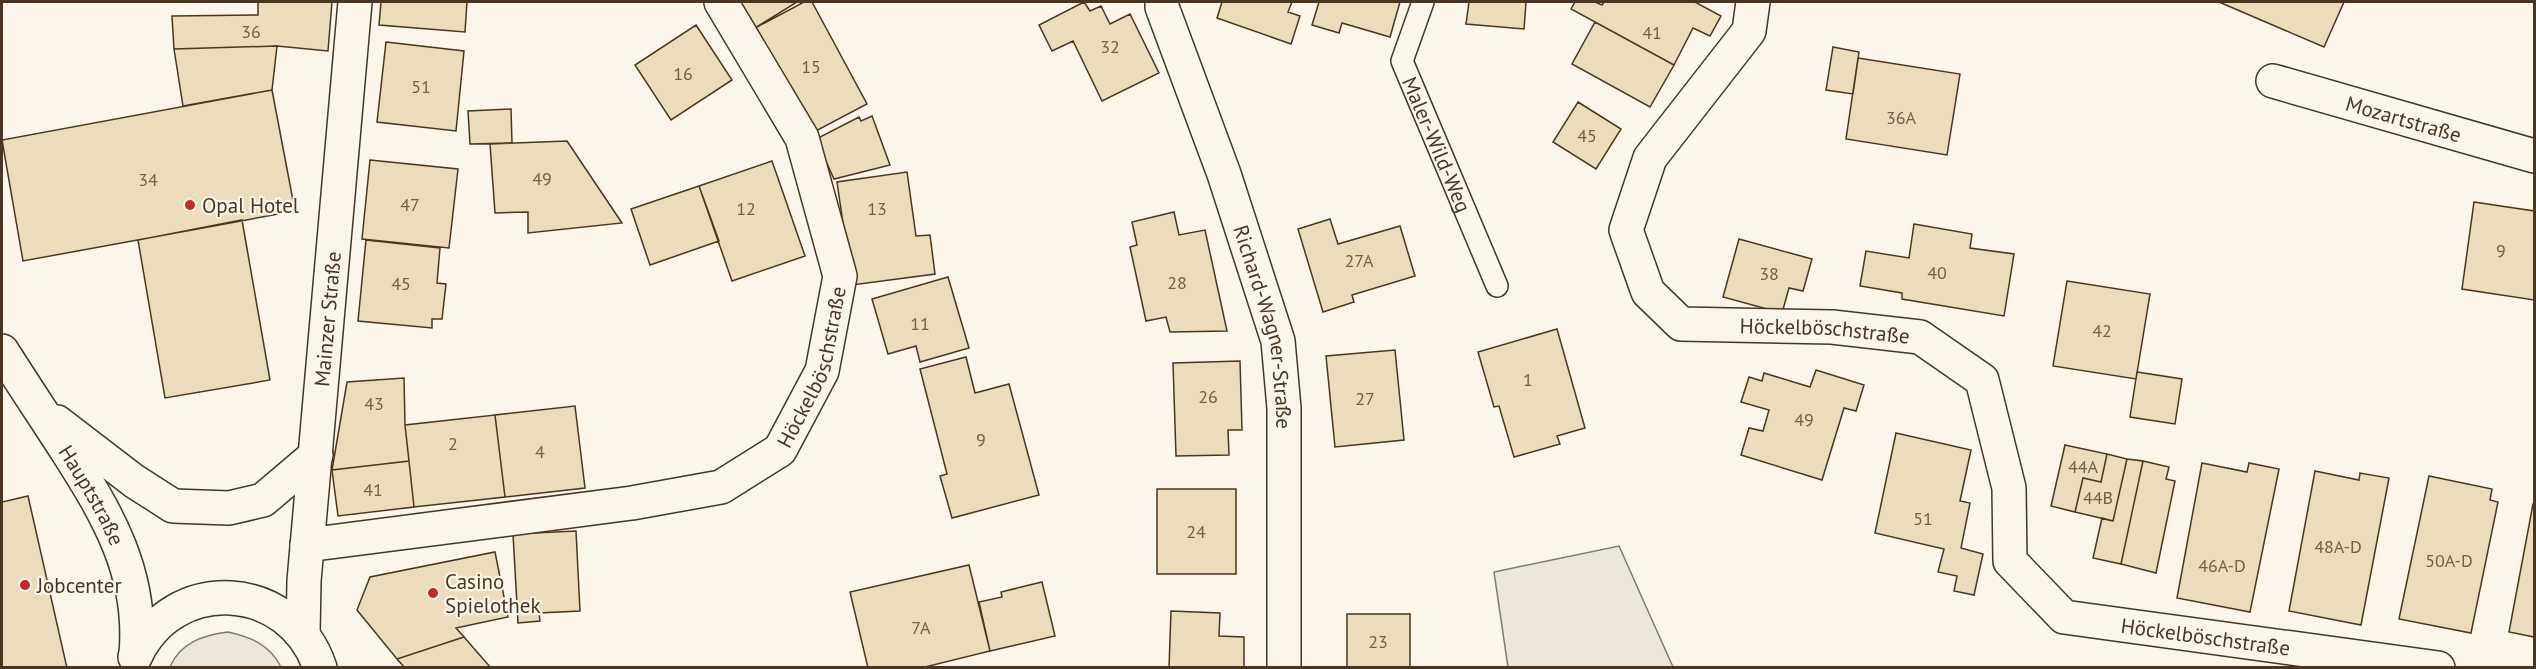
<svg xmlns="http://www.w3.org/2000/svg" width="2536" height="669" font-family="'PT Sans',sans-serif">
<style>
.green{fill:#ede6d9;stroke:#887966;stroke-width:1.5}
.building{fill:#ecdcbc;stroke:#4a3520;stroke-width:1.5}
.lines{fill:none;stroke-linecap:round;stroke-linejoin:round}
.service-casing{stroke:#4a3520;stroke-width:24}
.minor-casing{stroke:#4a3520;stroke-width:36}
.primary-casing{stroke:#4a3520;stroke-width:36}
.service{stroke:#fbf6e9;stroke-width:21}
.minor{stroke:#fbf6e9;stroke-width:33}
.primary{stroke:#fbf6e9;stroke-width:33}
.poi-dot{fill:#c62828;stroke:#fbf6e9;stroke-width:2}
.labels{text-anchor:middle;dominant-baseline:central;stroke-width:4.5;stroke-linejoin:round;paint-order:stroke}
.number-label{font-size:18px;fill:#725f47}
.street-label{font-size:21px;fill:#4a3520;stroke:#fbf6e9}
.poi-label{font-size:21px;fill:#4a3520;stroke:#fbf6e9;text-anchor:start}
</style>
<rect width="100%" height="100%" fill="#fbf6e9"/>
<path class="green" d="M1619 546 1673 667H1508L1494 572Z
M228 632C251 637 270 645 281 667H170C180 643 203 635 228 632Z"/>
<path class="building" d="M258 2H332L328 51 277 46 174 49 172 16 258 15Z
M381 2H467L465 32 379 25Z
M728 2H797L745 34Z
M804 2H812L867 104 812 133 755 28Z
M1084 2 1090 11 1101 6 1110 24 1130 14 1159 73 1102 101 1073 41 1052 51 1039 25Z
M1222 2H1292L1288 12 1300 16 1291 44 1217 18Z
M1319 2H1400L1390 37 1342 23 1339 33 1312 25Z
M1469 2H1526L1524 29 1466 24Z
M1575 2H1595L1602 5 1604 2H1695L1721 16 1710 36 1693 28 1674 65 1571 9Z
M2219 2H2344L2324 47Z
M1595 22 1674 65 1650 107 1572 64Z
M696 25 732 80 671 120 635 65Z
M386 42 464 51 456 131 377 122Z
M277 46 272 90 183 106 174 49Z
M1833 47 1859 52 1853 94 1826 90Z
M1858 58 1960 74 1947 155 1846 139Z
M272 90 295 211 23 261 2 140Z
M1578 102 1621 129 1596 169 1553 142Z
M511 109 512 143 470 144 468 111Z
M872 116 890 165 834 179 816 139 859 117 861 121Z
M567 141 622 223 528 233V212L495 213 490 144Z
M370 160 458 169 449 248 362 239Z
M772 161 805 256 732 281 699 186Z
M907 172 916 236 930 235 935 274 852 285 837 182Z
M699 186 719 241 650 265 631 209Z
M2474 202 2534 211V300L2462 289Z
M1174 212 1179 235 1205 230 1227 331 1170 332 1166 317 1146 321 1130 247 1137 245 1132 222Z
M1330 219 1338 244 1400 226 1415 276 1352 295 1354 302 1323 312 1298 229Z
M242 220 270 380 165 398 138 240Z
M1914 224 1972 234 1970 248 2014 254 2004 316 1902 299V293L1860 286 1866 251 1909 258Z
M1739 239 1812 259 1803 291 1789 288 1782 313 1723 297Z
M366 240 440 248 437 283 446 284 442 319H432V328L358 321Z
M948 277 969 348 920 362 916 346 888 354 872 299Z
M2067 281 2150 294 2136 379 2053 366Z
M1557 329 1585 428 1557 436 1560 444 1514 457 1499 406 1494 407 1478 352Z
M1395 350 1404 440 1335 447 1326 356Z
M966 357 975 393 1009 384 1039 495 952 518 940 476 947 474 920 369Z
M1240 361 1242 430H1228L1229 455 1176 456 1173 363Z
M1816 370 1864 385 1856 411 1844 408 1822 480 1741 455 1749 428 1763 431 1769 410 1741 402 1749 377 1762 381 1764 373 1810 387Z
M2137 372 2182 379 2175 424 2130 417Z
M404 378 405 425 409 461 332 470 347 382Z
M575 406 585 488 505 497 495 415Z
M495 415 505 497 414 507 405 425Z
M1896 433 1971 450 1960 501 1970 503 1961 548 1983 554 1974 595 1954 591 1957 576 1938 572 1944 549 1875 533Z
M2065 445 2107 454 2101 482 2083 478 2075 512 2051 506Z
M2107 454 2127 459 2113 521 2075 512 2083 478 2101 482Z
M2127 459 2143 461 2121 564 2093 558 2102 518 2113 521Z
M409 461 414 507 338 516 332 470Z
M2143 461 2169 467 2166 479 2175 481 2156 573 2121 564Z
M2202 463 2247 472 2249 463 2279 469 2250 612 2177 598Z
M2315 471 2359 480 2360 473 2389 478 2361 625 2289 611Z
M2429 476 2492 489 2490 500 2498 502 2471 633 2399 619Z
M1157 489H1236V574H1157Z
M28 496 67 668H2V502Z
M2533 504H2534V637L2509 632Z
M576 531 580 611 539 613 540 621 518 623 513 534Z
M495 552 508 617 456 628 464 637 397 659 357 610 370 577Z
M969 565 990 651 921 668H868L850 592Z
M1042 582 1055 636 990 651 979 602 1002 597 1001 592Z
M1171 611 1220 613 1219 636 1244 637V668H1169Z
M1347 614H1410V668H1347Z
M464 637 491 668H405L397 659Z"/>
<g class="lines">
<g class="service-casing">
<g id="service">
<path id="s1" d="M1423 2 1402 61 1497 286"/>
</g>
</g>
<g class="minor-casing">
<g id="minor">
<path id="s2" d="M1162 2V7L1224 174 1278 341 1284 408V668"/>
<path id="s3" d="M1753 2 1749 31 1650 158 1626 230 1648 292 1681 324 1832 327 1920 337 1982 380 2009 488 2010 561 2064 617 2438 668"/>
<path id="s4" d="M2273 81 2534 156"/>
<path id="s5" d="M307 545 632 503 721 487 780 450 822 371 840 276 802 138 721 2"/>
</g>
</g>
<g class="primary-casing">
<g id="primary">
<path id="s6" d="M2 351C23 384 45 417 67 451 108 515 143 574 136 654"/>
<path d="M57 422 134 481 173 506 229 508 263 500 316 455"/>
<path id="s7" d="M303 634 304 581 355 2"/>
<path d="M135 657C173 573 291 580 320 668"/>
</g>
</g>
<use href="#service" class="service"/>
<use href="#minor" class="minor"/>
<use href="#primary" class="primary"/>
</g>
<g class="poi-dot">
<circle cx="190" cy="205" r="6"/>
<circle cx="25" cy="585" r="6"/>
<circle cx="433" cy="593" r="6"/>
</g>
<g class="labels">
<g class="number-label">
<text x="251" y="31">36</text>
<text x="1652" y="32">41</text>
<text x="1110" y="46">32</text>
<text x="811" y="66">15</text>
<text x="683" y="73">16</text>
<text x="421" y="86">51</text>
<text x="1901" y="117">36A</text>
<text x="1587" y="135">45</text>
<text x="542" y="178">49</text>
<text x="148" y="179">34</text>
<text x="410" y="204">47</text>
<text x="746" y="208">12</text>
<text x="877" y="208">13</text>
<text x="2501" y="250">9</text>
<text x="1359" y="260">27A</text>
<text x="1937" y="272">40</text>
<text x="1769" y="273">38</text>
<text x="1177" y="282">28</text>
<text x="401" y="283">45</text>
<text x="920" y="323">11</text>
<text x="2102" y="330">42</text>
<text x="1528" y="379">1</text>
<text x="1208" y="396">26</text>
<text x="1365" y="398">27</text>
<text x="374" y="403">43</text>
<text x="1804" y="419">49</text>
<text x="981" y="439">9</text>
<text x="453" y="443">2</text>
<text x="540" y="451">4</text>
<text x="2083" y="466">44A</text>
<text x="373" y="489">41</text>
<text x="2098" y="497">44B</text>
<text x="1923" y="518">51</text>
<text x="1196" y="531">24</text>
<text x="2338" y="546">48A-D</text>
<text x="2449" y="560">50A-D</text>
<text x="2222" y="565">46A-D</text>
<text x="921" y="627">7A</text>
<text x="1378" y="641">23</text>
</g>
<g class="street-label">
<text stroke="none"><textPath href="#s4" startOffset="136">Mozartstraße</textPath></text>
<text stroke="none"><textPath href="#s1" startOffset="153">Maler-Wild-Weg</textPath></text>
<text stroke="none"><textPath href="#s7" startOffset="316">Mainzer Straße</textPath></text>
<text stroke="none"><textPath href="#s2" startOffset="342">Richard-Wagner-Straße</textPath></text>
<text stroke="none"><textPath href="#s3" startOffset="522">Höckelböschstraße</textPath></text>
<text stroke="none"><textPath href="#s5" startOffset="578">Höckelböschstraße</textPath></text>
<text stroke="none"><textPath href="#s6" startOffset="170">Hauptstraße</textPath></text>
<text stroke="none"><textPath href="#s3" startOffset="1098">Höckelböschstraße</textPath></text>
</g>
<g class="poi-label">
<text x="202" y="205">Opal Hotel</text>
<text x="445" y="581">Casino<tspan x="445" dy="24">Spielothek</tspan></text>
<text x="37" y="585">Jobcenter</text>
</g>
</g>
<rect width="2536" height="669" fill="none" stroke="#4a3520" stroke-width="6"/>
</svg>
